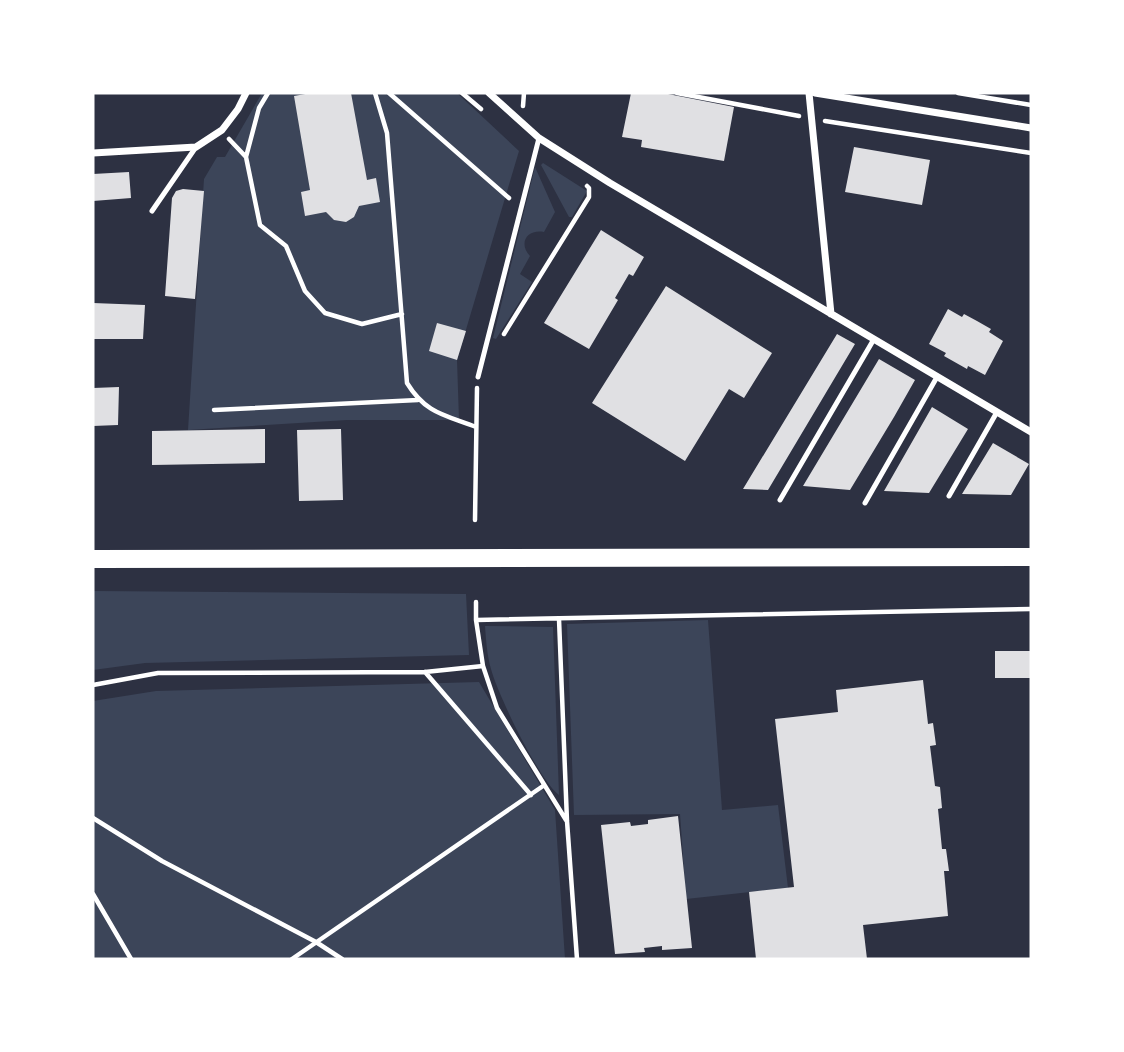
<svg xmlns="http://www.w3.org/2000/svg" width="1124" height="1052" font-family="'Zilla Slab',serif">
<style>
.green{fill:#3c4559}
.building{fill:#e0e0e3}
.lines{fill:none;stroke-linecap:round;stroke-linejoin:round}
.path{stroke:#fff;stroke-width:4.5}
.service{stroke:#fff;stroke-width:5}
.minor{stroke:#fff;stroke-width:7}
.primary{stroke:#fff;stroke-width:18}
</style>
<rect width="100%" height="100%" fill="#2d3142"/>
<path class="green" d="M262 93H457L519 151 457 360 459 420H347L188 430 204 179 217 157H225Z
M543 163 587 191 572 217H569L541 165Z
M535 167 555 212 544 232C527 229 518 243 530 256L520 274 532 282 496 339 493 338Z
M93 591 466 594 469 655 145 663 93 670Z
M708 620 722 810 778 805 788 888 686 899 680 814 574 815 567 624Z
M485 626 553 627 559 795C539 780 498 695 491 669 487 655 486 640 485 626Z
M479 682 555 810 565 959H93V701L156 691Z"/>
<path class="building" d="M311 93H351L367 180 376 178 380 202 359 206 354 217 346 222 334 220 326 212 305 216 301 192 310 190 294 96Z
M631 93H663L734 107 724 161 641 147 642 140 622 137Z
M854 147 930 160 922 205 845 192Z
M129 172 131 198 93 201V174Z
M183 189 204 191 195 299 165 296 172 198 176 191Z
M601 230 644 257 633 276 629 274 615 298 618 300 589 349 544 323Z
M666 286 772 353 744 398 729 389 685 461 592 403Z
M93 303 145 305 143 339H93Z
M948 309 962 317 964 314 977 321 991 329 989 332 1003 341 985 375 968 366 967 369 944 356 946 353 929 344Z
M437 323 466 331 457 360 429 351Z
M837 334 855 344 768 490 743 489Z
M879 359 915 380 894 417 850 490 803 486Z
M119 387 118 425 93 426V388Z
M932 407 968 429 929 493 884 491Z
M265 429V463L152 465V431Z
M341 429 343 500 299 501 297 430Z
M993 443 1029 464 1011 495 962 494Z
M995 651H1031V678H995Z
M923 680 928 724 933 723 936 745 930 746 935 786 940 787 942 808 938 809 942 849H946L949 871H944L948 916 863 925 867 959H756L749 892 794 887 775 719 838 712 836 690Z
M678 816 692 948 662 950V946L644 948 645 952 615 954 601 825 630 822 631 826 648 824V820Z"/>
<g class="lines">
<path class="path" d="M375 93 387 133 407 383C426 414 445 415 476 427
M389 93 509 198
M462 93 481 109
M677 93 799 116
M958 93 1031 105
M523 106 524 93
M825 121 1031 153
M229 139 246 157 260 225 286 246 305 291 325 313 362 324 402 314
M246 157 259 108 268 93
M504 334 589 197V188L587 186
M214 410 418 400
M475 520 477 388
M476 602V620L483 666 497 708 566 820
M559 619 567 821 577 959
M476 620 1031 609
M425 672 531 795
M93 685 158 673 425 672 483 666
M93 818 162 861 316 942 342 959
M93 894 131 959
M292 959 543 786"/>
<path class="service" d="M152 211 196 147
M478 377 539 138
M949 496 997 412
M780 500 874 339
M865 503 937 377"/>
<path class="minor" d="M489 93 539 138 610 183 1031 432
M809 93 831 314
M815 93 1031 128
M93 153 196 147 222 130 238 109 246 93"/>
<path class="primary" d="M93 559 1031 557"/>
</g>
<rect width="1124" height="1052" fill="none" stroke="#ffffff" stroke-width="189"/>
</svg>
